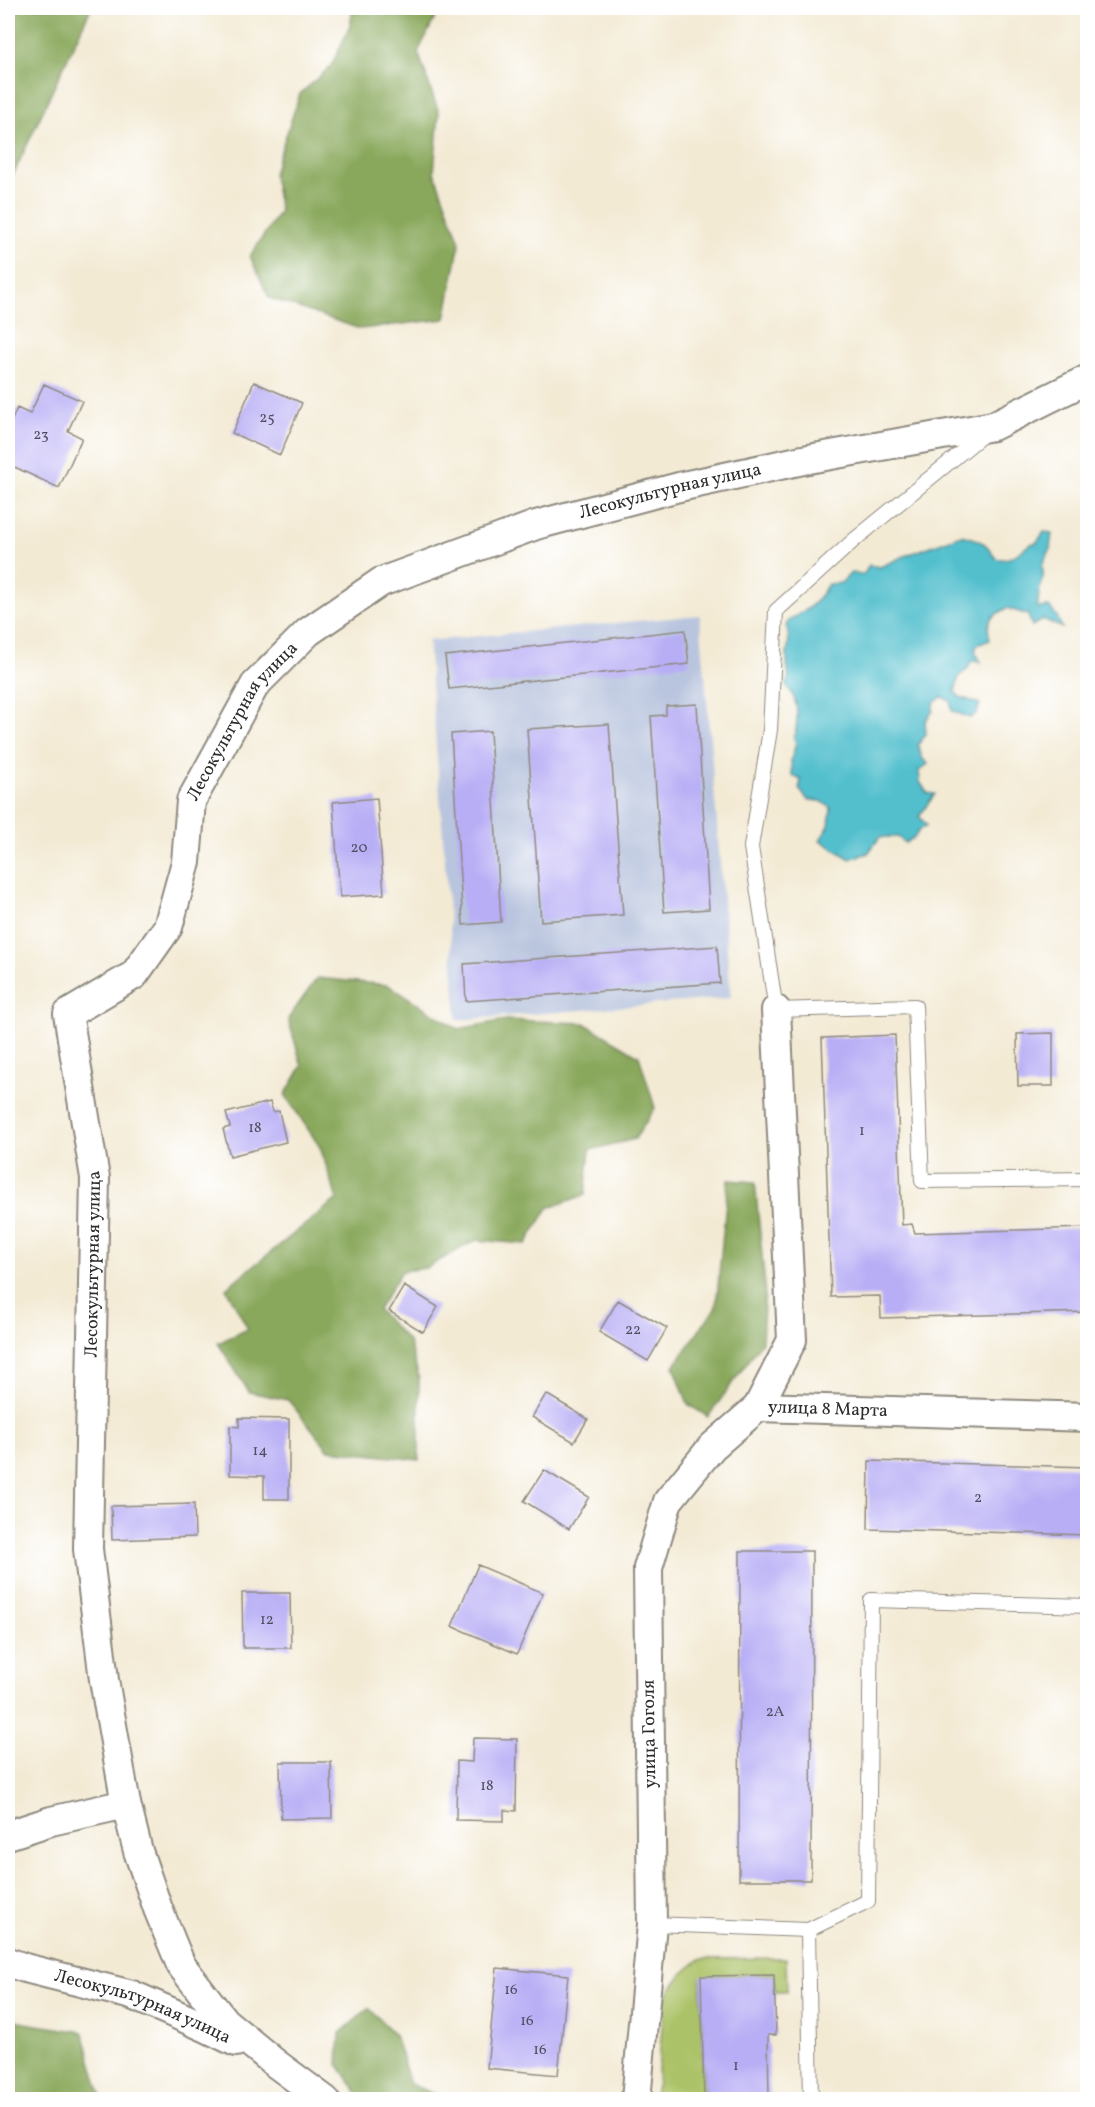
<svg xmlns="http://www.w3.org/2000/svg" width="1095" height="2107" font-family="Vollkorn,serif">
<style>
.industrial{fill:#b9c5de}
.green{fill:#acc267;stroke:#6c7649;stroke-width:1.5}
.forest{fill:#89a85c;stroke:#5a6a44;stroke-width:1.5}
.water{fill:#53bfcd;stroke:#3f757c;stroke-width:1.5}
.building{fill:#b8aef5}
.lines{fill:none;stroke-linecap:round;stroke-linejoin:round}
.service-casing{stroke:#8f8a80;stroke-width:16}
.minor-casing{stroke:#8f8a80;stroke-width:32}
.service{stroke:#fff;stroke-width:14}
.minor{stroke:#fff;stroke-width:28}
.labels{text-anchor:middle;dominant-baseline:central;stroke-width:4.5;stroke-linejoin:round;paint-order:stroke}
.number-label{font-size:15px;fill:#4e4c5e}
.street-label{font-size:18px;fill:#2b2b2b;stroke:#fff}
</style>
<rect width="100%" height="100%" fill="#fff"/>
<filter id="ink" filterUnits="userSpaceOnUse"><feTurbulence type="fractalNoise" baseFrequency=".0167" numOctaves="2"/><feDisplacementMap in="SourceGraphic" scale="12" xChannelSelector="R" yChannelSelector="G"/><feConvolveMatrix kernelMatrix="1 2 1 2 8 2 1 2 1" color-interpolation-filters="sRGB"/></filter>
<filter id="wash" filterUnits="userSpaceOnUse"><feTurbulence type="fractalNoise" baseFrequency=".008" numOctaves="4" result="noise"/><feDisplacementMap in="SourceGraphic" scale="24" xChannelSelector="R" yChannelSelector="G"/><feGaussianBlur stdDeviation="1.35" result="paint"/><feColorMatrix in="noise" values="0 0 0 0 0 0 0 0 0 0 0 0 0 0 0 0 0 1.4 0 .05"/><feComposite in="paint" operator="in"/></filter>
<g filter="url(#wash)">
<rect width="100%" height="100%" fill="#f3ead4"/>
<path class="industrial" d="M700 615 731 998 457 1020 428 641Z"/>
<path class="green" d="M786 1958 787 1992H775L774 1975 701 1977 704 2099 655 2100 665 1997 682 1974 700 1959Z"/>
<path class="forest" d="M8 8H91L8 186Z
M353 8H440L418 52 439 113 434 172 460 242 445 319 360 329 269 298 250 256 280 211 273 174 300 94 331 66 350 26Z
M317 978 388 985 458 1029 506 1020 584 1023 639 1056 655 1108 635 1139 590 1150 585 1195 548 1208 526 1244 476 1240 426 1268 402 1271 378 1310 409 1342 419 1378V1460L329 1450 288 1400 249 1392 218 1343 248 1329 226 1288 337 1199 320 1147 285 1095 302 1066 288 1019Z
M728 1180 755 1182 765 1287 762 1342 708 1417 688 1404 674 1366 716 1307Z
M369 2008 395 2035 410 2084 446 2099H362L338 2064 340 2033Z
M8 2016 24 2023 83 2032 102 2099H8Z"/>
<path class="water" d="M1044 532 1052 533 1050 549 1042 566C1046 582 1040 578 1039 592 1038 598 1039 601 1037 608L1049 607 1056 615 1062 628 1043 619 1032 626 1028 615 1007 608C990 617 985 620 990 640L977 645 975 652 981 662 971 661 968 669 959 676 955 692 960 697 980 704 977 713 970 718 952 711 950 701 942 697 933 704V711L925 721 926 734 918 745 922 758 928 764 919 771 920 782 927 793 935 794 919 816 927 826 919 830 915 837 905 843 898 837H880L868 853 850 859 820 840 829 826 831 808 821 801 808 800 799 789 801 780 792 775 791 760 796 743 794 739C798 722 800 699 786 686 791 673 787 673 787 661 786 645 792 643 786 625 790 618 793 618 801 613 813 607 821 596 828 584L841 583 851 573 864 574 869 565 880 567 907 555 961 535C969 537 976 539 983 543 995 550 989 563 1009 558 1020 555 1025 544 1037 542Z"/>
<g id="blocks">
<path class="building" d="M254 382 302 403 280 455 232 433Z
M44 384 82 401 68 431 82 438 59 488 8 464V429L17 408 30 414Z
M685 630 689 664 449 689 445 656Z
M697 704 709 909 664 912 651 716 666 715V706Z
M609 724 623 915 541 921 527 729Z
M490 731 501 922 463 925 451 734Z
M377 798 384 894 340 897 333 802Z
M717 946 720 983 466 1001 464 964Z
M1053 1033V1086H1018L1017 1034Z
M895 1035 902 1225 912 1224 915 1233 1088 1228V1312L881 1318 880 1296 831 1297 822 1038Z
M270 1102 273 1112 279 1111 286 1142 230 1156 223 1129 230 1127 226 1113Z
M404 1286 438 1307 423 1332 389 1311Z
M618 1300 667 1328 648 1361 599 1332Z
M546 1394 588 1419 574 1442 532 1417Z
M239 1418 289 1419V1499H264V1476L230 1475V1426L239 1427Z
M869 1461 1088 1467V1535L868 1529Z
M544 1470 589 1497 569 1529 524 1501Z
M194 1504 195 1537 112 1540 111 1506Z
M740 1551H812L811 1880H739Z
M478 1565 543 1593 517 1654 452 1626Z
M242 1593H290L291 1648H243Z
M473 1738 517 1739 516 1811 504 1810V1821L456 1820 457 1761 472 1762Z
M280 1762H331L332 1818 281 1819Z
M497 1968 568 1975 558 2075 487 2068Z
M774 1975 776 2035H768L769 2100H704L701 1976Z"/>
</g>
</g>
<g filter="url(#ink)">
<use href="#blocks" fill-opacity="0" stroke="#8f8a80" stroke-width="1.5"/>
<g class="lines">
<g class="service-casing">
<path id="service" d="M985 433 853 541 776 611 770 730 751 847 776 1010 915 1006 922 1181 1088 1179
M652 1924 808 1930 811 2100
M808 1930 868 1901 871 1600 1088 1606"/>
</g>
<g class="minor-casing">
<g id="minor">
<path id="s1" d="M758 1407 1088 1417"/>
<path d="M8 1835 51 1821 126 1804"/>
<path id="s2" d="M8 1962 25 1968 132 1995 205 2027 236 2042"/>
<path id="s3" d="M325 2100 275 2063 224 2021 181 1965 158 1909 138 1851 126 1804 104 1680 88 1549 95 1178 68 1014 134 975 168 927 186 862 191 801 255 685 308 632 381 582 536 525 679 487 803 460 993 426 1088 379"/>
<path d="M636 2100 652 1924 648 1568 668 1501 712 1447 758 1407 792 1340 776 1010"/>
</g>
</g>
<use href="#service" class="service"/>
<use href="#minor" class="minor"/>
</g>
</g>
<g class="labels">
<g class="number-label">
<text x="267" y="418">25</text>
<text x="41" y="435">23</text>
<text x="359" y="848">20</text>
<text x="255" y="1128">18</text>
<text x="862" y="1131">1</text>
<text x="633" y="1330">22</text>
<text x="260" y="1451">14</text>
<text x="978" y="1498">2</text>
<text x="267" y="1620">12</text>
<text x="775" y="1712">2А</text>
<text x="487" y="1786">18</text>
<text x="511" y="1990">16</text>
<text x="527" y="2021">16</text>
<text x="540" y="2050">16</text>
<text x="736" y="2066">1</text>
</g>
<g class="street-label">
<text stroke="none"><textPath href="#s3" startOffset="2028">Лесокультурная улица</textPath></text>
<text stroke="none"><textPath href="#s3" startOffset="1524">Лесокультурная улица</textPath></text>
<text stroke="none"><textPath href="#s3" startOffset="912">Лесокультурная улица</textPath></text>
<text stroke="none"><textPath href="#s1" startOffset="70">улица 8 Марта</textPath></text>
<text transform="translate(650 1734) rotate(-91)">улица Гоголя</text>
<text stroke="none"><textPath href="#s2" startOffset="142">Лесокультурная улица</textPath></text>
</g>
</g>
<rect width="1095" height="2107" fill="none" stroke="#fff" stroke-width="30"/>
</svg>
